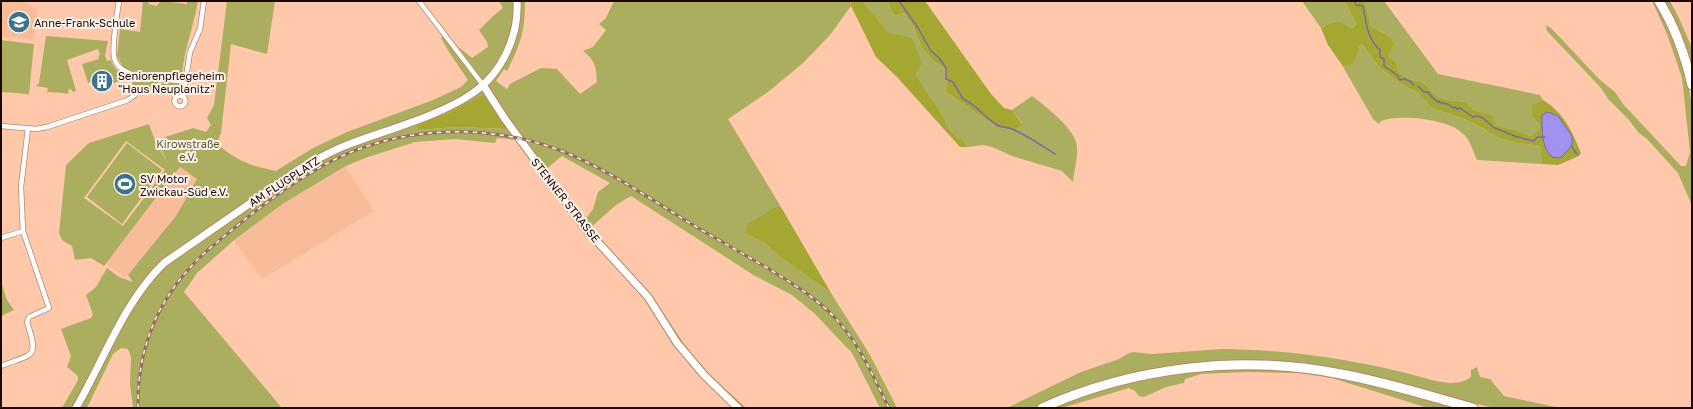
<svg xmlns="http://www.w3.org/2000/svg" width="1693" height="409" font-family="'Golos Text',sans-serif">
<style>
.built{fill:#f9bc9a}
.green{fill:#abae5e;fill-rule:evenodd}
.forest{fill:#a5a733}
.water{fill:#a292f0;stroke:#7a69a9}
.lines{fill:none;stroke-linecap:round;stroke-linejoin:round}
.stream{stroke:#7a69a9;stroke-width:1.5}
.street-casing{stroke:#b9866a;stroke-width:6}
.secondary-casing{stroke:#b9866a;stroke-width:9}
.highway-casing{stroke:#b9866a;stroke-width:11}
.street{stroke:#fff;stroke-width:4.5}
.secondary{stroke:#fff;stroke-width:7}
.highway{stroke:#fff;stroke-width:9}
.rail-casing{stroke:#956f5c;stroke-width:3}
.rail{stroke:#fff3ed;stroke-width:1.5;stroke-dasharray:4.5;stroke-linecap:butt}
.labels{text-anchor:middle;dominant-baseline:central;stroke-width:4;stroke-linejoin:round;paint-order:stroke}
.poi-label{font-size:11px;fill:#1b0902;stroke:#fff3ed;text-anchor:start}
.park-label{font-size:11px;fill:#535426;stroke:#fff3ed}
.street-label{font-size:11px;fill:#1b0902;stroke:#fff3ed}
</style>
<rect width="100%" height="100%" fill="#ffc8aa"/>
<path class="built" d="M1 1H25V3L38 9 34 40 1 36Z
M180 167 197 179 176 216 128 275 124 277 106 263Z
M346 167 374 211 262 279 234 241 284 203Z"/>
<path class="green" d="M143 1H148L149 4 156 6 161 1 187 4V1H198C194 26 184 49 182 75L178 76 129 71 123 67 117 56 120 29 140 32Z
M227 1H275L267 54 231 44 221 133 217 143C233 160 254 167 276 171L313 148 347 132 433 100 461 87 468 80 449 52 441 38 447 33 457 46 472 58 488 47 487 42 479 30 492 17 503 8 499 1H525C525 32 521 43 507 71L504 69 496 81 507 89 510 84 541 68 557 69 580 94 597 82C596 66 596 62 583 51L593 47 606 30 599 24 606 18 614 1H850L851 6 830 35 803 63 768 92 728 119 781 207H776L746 234 765 243 780 257 831 293 870 355 897 408H880L852 353 814 313 792 295 755 276 631 196 616 205 589 229 654 299 684 344 707 372 746 408H734L709 385 676 344 645 299 585 234 589 228 584 221 593 209 598 192 610 183 562 156 546 169 526 141 497 138 495 143 455 139 415 142 365 158 346 166 284 203 233 241 197 273 184 292 282 408H133L130 384 131 357 128 349 121 348 113 354 87 408H62L78 380V376L67 367 71 356 61 329 91 318 93 315 86 295 96 287 107 268 119 277 133 282 128 275 176 216 197 179 180 167 175 173 172 171 156 140 193 128 206 132 211 125 207 118 214 105ZM483 96 507 129 456 127 418 130V123L448 113Z
M863 1H888L894 16 904 13 913 26 922 48 935 62 947 70 946 92 997 127H1009L1014 131 1022 123 1012 110 1032 96C1046 107 1076 129 1077 147 1078 158 1074 171 1073 182L1062 171 1012 156 992 147 983 145 968 147 961 138 958 139 946 125 945 119 916 75 921 66 889 33Z
M1302 1H1345L1356 24 1354 27 1350 28C1338 17 1333 21 1321 28Z
M1363 1H1384L1438 74 1540 95 1543 100 1533 105 1532 117 1539 124 1540 129 1530 136 1516 130 1494 125 1492 116 1474 110 1466 102 1447 100 1438 97 1424 83 1409 79 1398 72 1396 62 1388 56 1390 37 1371 26 1366 5Z
M1652 1H1654C1674 32 1686 69 1692 105V206L1678 173 1647 139 1639 133 1628 119 1609 100 1601 88 1547 31 1546 25 1551 28 1600 80 1615 92 1623 104 1681 166H1686L1690 152 1682 78 1667 34Z
M1662 1H1670L1679 18 1692 48V73Z
M46 36 108 41 105 56 107 61 111 60C119 85 146 72 161 84L167 82 183 85 181 88 172 91V89H139V93H136L131 80 127 79 113 83 111 79 106 80 105 77 88 83 82 64 99 59 98 56 100 55 98 49 67 60 76 91 73 92 71 89 68 90 69 93 65 94V93L47 92 48 88 36 86 39 83Z
M1 40 34 44 29 94 1 92Z
M1362 44 1379 67 1398 82 1418 93 1432 108 1467 120 1485 130 1525 144 1540 146 1542 164 1477 160C1473 151 1470 139 1462 133 1448 119 1399 114 1381 121L1379 124 1373 119 1342 65H1351L1358 47Z
M149 124 155 141 174 174 104 266 91 258 75 260 72 246 62 240 59 233 66 165 89 143ZM126 141 165 170 123 226 84 198Z
M127 143 162 170 122 224 87 197Z
M1 282 7 300 14 310 1 316Z
M1222 349C1292 350 1353 359 1421 377 1436 381 1457 388 1471 377V370L1477 367 1480 377 1490 379 1504 396 1556 407 1574 408H1494L1444 396 1443 405 1453 408H1428L1332 378 1299 373 1246 372 1201 374 1185 379 1184 383 1166 387 1144 397 1139 396 1135 391 1129 388 1062 408H1007L1081 372 1119 359 1129 353 1133 352 1152 354Z"/>
<path class="forest" d="M850 1H863L889 33 912 38 920 58 921 66 916 75 945 119 946 125 958 139 961 138 968 147H960L897 77 876 57 851 6Z
M888 1H925L991 94 1004 108 1012 110 1022 124 1014 131 1009 127H997L946 92 947 70 935 62 922 48 913 26 904 13 894 16Z
M1345 1H1363L1366 5 1371 26 1390 37 1394 44 1388 56 1396 62 1398 72 1409 79 1424 83 1438 97 1447 100 1466 102 1474 110 1493 116 1494 125 1516 130 1530 136 1540 129 1539 124 1532 117V105L1543 100C1564 113 1572 131 1581 153L1579 156 1558 165 1542 164 1540 146 1525 144 1500 138 1467 120 1432 108 1418 93 1398 82 1379 67 1362 44 1358 47V53L1351 65H1342L1328 45 1321 28C1333 21 1338 17 1350 28L1354 27 1356 24Z
M483 95 508 129 456 127 418 130V124L448 113Z
M776 207H781L831 293 780 257 765 243 746 234 747 225Z"/>
<path class="water" d="M1548 112 1558 116 1572 136V146L1560 158 1552 157C1541 147 1542 129 1542 115Z"/>
<g class="lines">
<path class="stream" d="M899 1 918 28 931 51 939 58 946 68V79L953 82 963 99C976 104 985 118 997 125 1002 128 1008 127 1012 129 1028 136 1041 145 1055 154
M1354 1 1356 5 1363 6C1366 22 1367 39 1380 50V57L1384 59V66L1397 75 1400 80 1405 79 1411 82 1414 85
M1418 86 1424 92H1428C1433 100 1439 104 1448 104L1453 108 1455 107 1457 109 1460 108 1473 117C1484 113 1489 127 1497 129 1504 131 1509 134 1515 136 1521 138 1528 140 1534 141L1537 137H1545
M1571 146 1577 154"/>
<g class="street-casing">
<path id="street" d="M119 1C117 14 112 45 114 57 119 82 166 78 186 82
M419 1 483 85
M174.5 101a5.5 5.5 0 1 1 11 0a5.5 5.5 0 1 1-11 0Z
M183 97 190 52 200 29 204 1
M1 126 36 129 47 127 128 100 135 95
M1 238 23 231
M1 366C34 353 39 359 27 322L29 317 49 308 23 231 21 187 28 128"/>
</g>
<g class="secondary-casing">
<path id="secondary" d="M483 85 505 119 585 228 648 297 677 343 704 375 738 408
M76 408C104 360 123 303 164 263L301 168C316 160 331 151 347 145 386 130 440 116 473 93 502 73 519 36 517 1"/>
</g>
<g class="highway-casing">
<path id="highway" d="M1659 1C1675 27 1685 55 1692 85
M1042 408C1133 367 1243 354 1341 374 1385 382 1429 396 1473 408"/>
</g>
<use href="#street" class="street"/>
<use href="#secondary" class="secondary"/>
<use href="#highway" class="highway"/>
<g class="rail-casing">
<path id="rail" d="M138 408C137 343 161 291 210 248 246 218 284 187 326 164 396 126 484 122 559 150 608 169 653 201 698 228 722 242 745 255 769 269 793 284 818 299 837 320 860 345 874 378 889 408"/>
</g>
<use href="#rail" class="rail"/>
</g>
<defs>
<g id="school-disc" transform="scale(1.15)"><circle r="9.5" fill="#3b738d" stroke="#fff3ed"/><path d="M0-5L7-2L0 1L-7-2ZM-4 1L0 2.5L4 1V4Q0 6-4 4Z" fill="#fff"/></g>
<g id="building-disc" transform="scale(1.15)"><circle r="9.5" fill="#3b738d" stroke="#fff3ed"/><path d="M-4-6H4V6H1V3H-1V6H-4ZM-2.5-4.3h1.7v1.8h-1.7ZM.8-4.3h1.7v1.8H.8ZM-2.5-1h1.7V.8h-1.7ZM.8-1h1.7V.8H.8Z" fill="#fff"/></g>
<g id="stadium-disc" transform="scale(1.15)"><circle r="9.5" fill="#3b738d" stroke="#fff3ed"/><path d="M0-5a6.5 5 0 1 0 0 10a6.5 5 0 1 0 0-10ZM-3.5-1.8h7v3.6h-7Z" fill="#fff"/></g>
</defs>
<g fill-rule="evenodd">
<use href="#school-disc" x="19" y="22"/>
<use href="#building-disc" x="102" y="81"/>
<use href="#stadium-disc" x="125" y="184"/>
</g>
<g class="labels">
<g class="poi-label">
<text x="34" y="22">Anne-Frank-Schule</text>
<text x="118" y="75">Seniorenpflegeheim<tspan x="118" dy="13">"Haus Neuplanitz"</tspan></text>
<text x="140" y="178">SV Motor<tspan x="140" dy="13">Zwickau-Süd e.V.</tspan></text>
</g>
<g class="park-label">
<text x="188" y="143">Kirowstraße<tspan x="188" dy="13">e.V.</tspan></text>
</g>
<g class="street-label">
<text transform="translate(284 181) rotate(-33)">AM FLUGPLATZ</text>
<text transform="translate(566 200) rotate(52)">STENNER STRASSE</text>
</g>
</g>
<rect width="1693" height="409" fill="none" stroke="#1b0902" stroke-width="4"/>
</svg>
